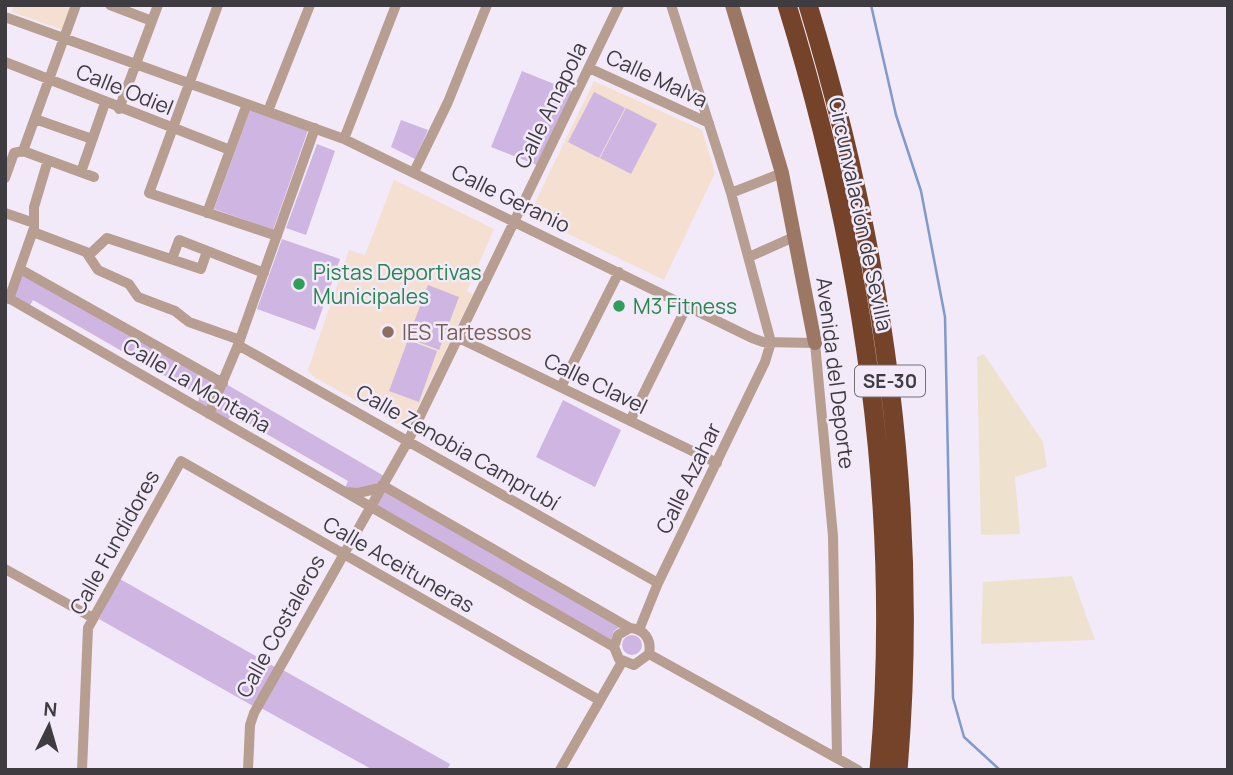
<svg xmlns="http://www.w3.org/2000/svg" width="1233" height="775" font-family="Manrope,sans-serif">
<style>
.industrial{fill:#eee2ce}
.education{fill:#f4dfd0}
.green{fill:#ceb5e2}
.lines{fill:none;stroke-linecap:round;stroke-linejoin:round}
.stream{stroke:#7f9acc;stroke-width:2.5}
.street{stroke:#b79e91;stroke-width:10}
.secondary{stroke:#9c7764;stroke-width:14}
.highway{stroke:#754329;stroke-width:19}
.leisure-dot{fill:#2e9e5b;stroke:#f2eaf9;stroke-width:2.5}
.education-dot{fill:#8d6e63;stroke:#f2eaf9;stroke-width:2.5}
.labels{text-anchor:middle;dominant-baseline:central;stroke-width:5;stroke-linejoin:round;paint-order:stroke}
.shield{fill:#f2eaf9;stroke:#747078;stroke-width:2}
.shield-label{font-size:19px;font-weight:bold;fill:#3e3b41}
.street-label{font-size:21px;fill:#3e3b41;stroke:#f2eaf9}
.leisure-label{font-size:21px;fill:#27864d;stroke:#f2eaf9;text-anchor:start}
.education-label{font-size:21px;fill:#785e54;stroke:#f2eaf9;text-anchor:start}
</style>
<rect width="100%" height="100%" fill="#f2eaf9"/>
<path class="industrial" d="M984 354 1043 442 1047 467 1015 477 1020 534 981 535 977 357Z
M1072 576 1095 640 981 644 983 582Z"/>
<path class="education" d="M14 5H72L63 30 12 12Z
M594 81 702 130 715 173 664 280 529 215Z
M394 180 494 229 467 291 473 294 407 429 314 377 308 370 349 250 365 255Z"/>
<path class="green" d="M522 71 574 92 539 166 491 147Z
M594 92 625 108 599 158 568 142Z
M626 108 657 124 631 174 600 158Z
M250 110 308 130 273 230 214 209Z
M401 120 428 130 415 159 391 147Z
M317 144 335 151 306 235 286 228Z
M282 239 340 259 315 330 257 309Z
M21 271 221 384 208 407 197 404 200 396 33 300 29 307 16 300 13 292Z
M428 285 459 297 439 350 408 338Z
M408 340 437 351 419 402 389 391Z
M226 384 384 476 380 483 366 488H345L348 481 232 414 228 420 213 411Z
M563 400 621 430 595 487 536 457Z
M384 488 623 625 614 631 610 643 372 508Z
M120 579 275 667 253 706 99 619Z
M622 645a10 10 0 1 1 20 0a10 10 0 1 1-20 0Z
M283 670 450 764 447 770H373L261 708Z"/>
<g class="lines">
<path class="stream" d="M871 5 896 115 921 191 945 317 953 698 964 737 1000 770"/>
<path class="street" d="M110 5 152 21
M218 5 149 193 277 236
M5 17 344 139 752 338 763 342 815 343 833 536 837 756
M5 62 230 150
M589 68 709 123
M119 109 158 5
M268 111 310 5
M35 119 92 139
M344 139 396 5
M23 151 76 5
M23 151 94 177
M81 172 105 103
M414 172 448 102 487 5
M5 178 14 153 23 151
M731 193 782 173
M5 213 34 223
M207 213 247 104
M33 232 86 252 98 270 129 284 138 297 175 311 189 322 240 340
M89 255 107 238 201 269 207 251
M749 257 796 236
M172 259 179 240 264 273
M20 269 223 383
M5 296 614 647
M9 299 34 228V207L48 160
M459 338 717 463
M238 345 658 583
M561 387 619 272
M209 414 238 345 315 128
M630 421 687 306
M382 485 630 628C644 629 652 639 649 654L634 665 619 659 614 647 618 635 630 628
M345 492 358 493 380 488
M5 569 93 618
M639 630 658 583 765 362 771 342 731 193 671 5
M649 654 858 770
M82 770 88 628 181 461 599 700
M248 770 250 725 254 713 408 441 619 5
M560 770 622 662"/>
<path class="secondary" d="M732 5 782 173 815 343"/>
<path class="highway" d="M787 5C863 252 902 512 879 770
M808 5C883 252 920 512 898 770"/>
</g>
<g class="leisure-dot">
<circle cx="299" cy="284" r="7"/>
<circle cx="619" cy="306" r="7"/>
</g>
<circle class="education-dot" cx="388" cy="332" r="7"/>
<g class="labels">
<rect class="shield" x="855" y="365.5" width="70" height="31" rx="5"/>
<g class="shield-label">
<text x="890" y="381">SE-30</text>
</g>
<g class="street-label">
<text transform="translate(657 78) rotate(25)">Calle Malva</text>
<text transform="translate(125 89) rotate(22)">Calle Odiel</text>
<text transform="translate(550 105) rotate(-64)">Calle Amapola</text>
<text transform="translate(511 198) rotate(26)">Calle Geranio</text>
<text transform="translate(861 214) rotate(78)">Circunvalación de Sevilla</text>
<text transform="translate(836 373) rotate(83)">Avenida del Deporte</text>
<text transform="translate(596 383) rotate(26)">Calle Clavel</text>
<text transform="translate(197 385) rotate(30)">Calle La Montaña</text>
<text transform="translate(458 447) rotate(30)">Calle Zenobia Camprubí</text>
<text transform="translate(688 478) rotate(-64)">Calle Azahar</text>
<text transform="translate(114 542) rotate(-61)">Calle Fundidores</text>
<text transform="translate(399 564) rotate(30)">Calle Aceituneras</text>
<text transform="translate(280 626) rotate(-61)">Calle Costaleros</text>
</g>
<g class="leisure-label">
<text x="313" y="272">Pistas Deportivas<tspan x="313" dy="24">Municipales</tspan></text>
<text x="633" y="306">M3 Fitness</text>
</g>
<g class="education-label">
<text x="402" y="332">IES Tartessos</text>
</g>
</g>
<rect width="1233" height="775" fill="none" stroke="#3e3b41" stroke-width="14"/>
<g transform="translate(49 726) rotate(5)" stroke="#f2eaf9" stroke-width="5" paint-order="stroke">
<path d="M0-5L12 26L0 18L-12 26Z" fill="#3e3b41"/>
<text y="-10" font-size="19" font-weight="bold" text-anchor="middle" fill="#3e3b41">N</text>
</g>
</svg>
